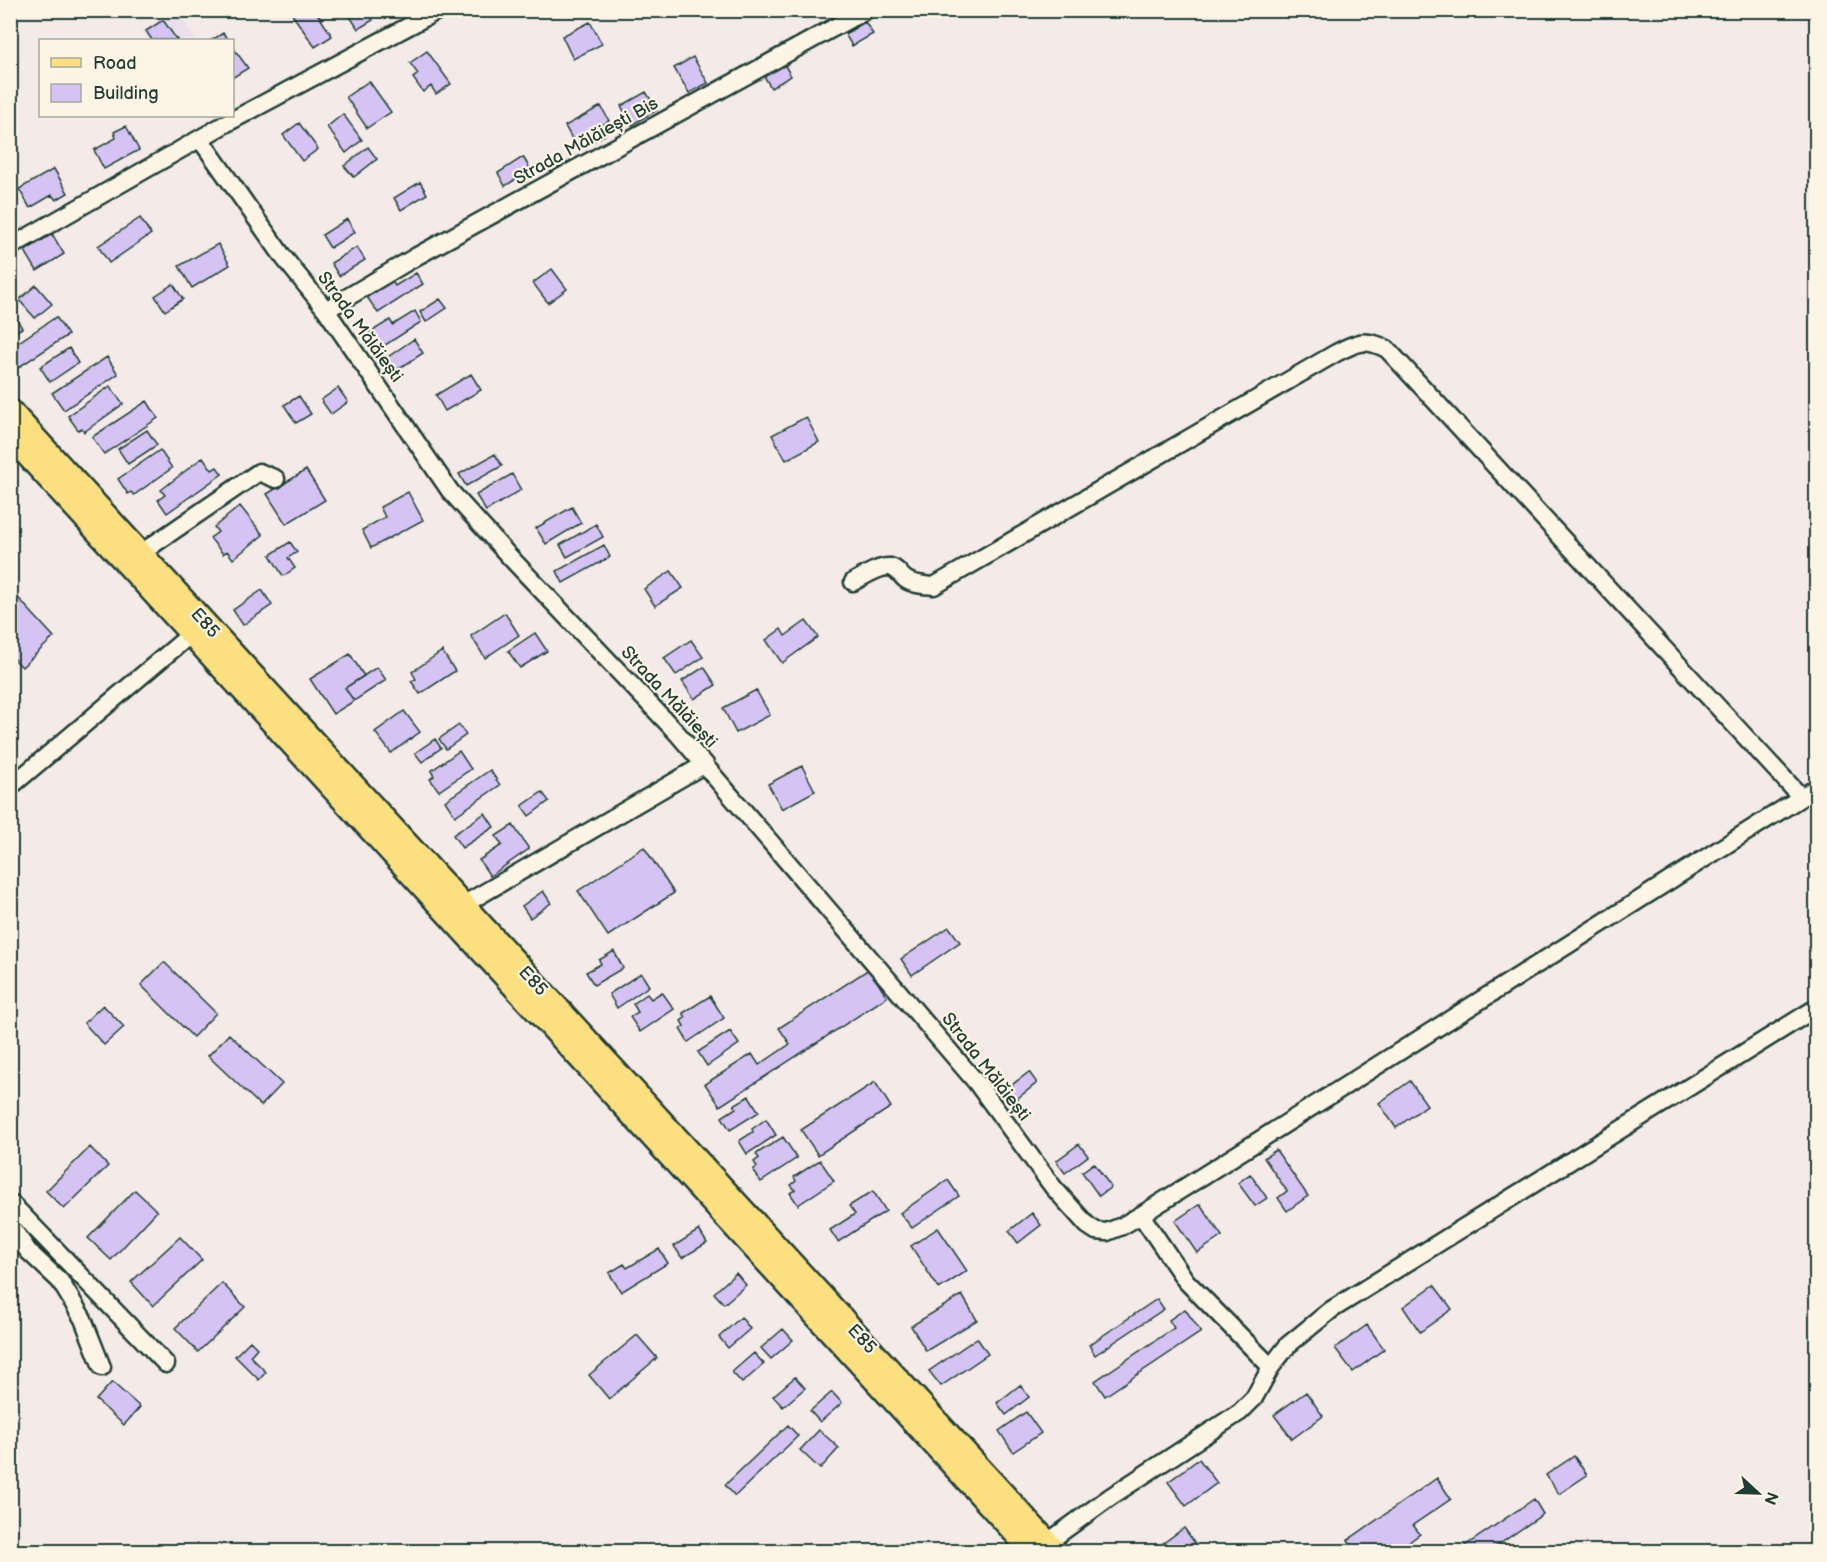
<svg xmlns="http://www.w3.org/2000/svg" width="1827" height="1562" font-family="'Balsamiq Sans',sans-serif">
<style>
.built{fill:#ebdfec}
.building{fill:#d5c3f4;stroke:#1f3d34;stroke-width:1.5}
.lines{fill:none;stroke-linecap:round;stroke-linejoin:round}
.minor-casing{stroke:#1f3d34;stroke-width:21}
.major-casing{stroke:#1f3d34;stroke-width:26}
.minor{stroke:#fcf5e5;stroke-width:16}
.major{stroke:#fce080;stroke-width:21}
.labels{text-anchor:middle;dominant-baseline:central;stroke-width:4.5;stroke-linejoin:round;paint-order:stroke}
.street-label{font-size:18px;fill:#1f3d34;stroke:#fcf5e5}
</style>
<rect width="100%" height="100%" fill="#f4ebe8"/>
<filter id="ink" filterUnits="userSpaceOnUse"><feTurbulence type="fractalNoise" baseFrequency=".0167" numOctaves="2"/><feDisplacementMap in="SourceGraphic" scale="12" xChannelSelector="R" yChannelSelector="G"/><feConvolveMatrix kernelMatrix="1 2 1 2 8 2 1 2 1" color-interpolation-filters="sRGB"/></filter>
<g filter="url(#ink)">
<path class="built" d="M170 11H177L196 40H149L142 31Z"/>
<path class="building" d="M289 10H315L332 36 315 47Z
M346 10H367L373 20 358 29Z
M163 20 177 40H152L146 31Z
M590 22 602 44 573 59 562 36Z
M865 22 873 34 852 46 845 34Z
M223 33 229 40H212Z
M232 46 248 68 232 78Z
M427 51 451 84 436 94 431 86 423 92 413 78 418 74 410 63Z
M693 57 708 83 689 93 674 68Z
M784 64 791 76 771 88 764 76Z
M369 81 391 112 367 128 346 97Z
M646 92 657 110 632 125 621 106Z
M601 106 609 121 601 126 605 135 590 143 587 138 575 144 565 126Z
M343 114 362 140 346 153 327 127Z
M299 123 318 149 302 161 283 135Z
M126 126 139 150 104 169 94 150 116 138 114 132Z
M368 147 377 159 354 177 344 166Z
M523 157 531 170 505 186 498 173Z
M54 169 68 193 56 200 52 195 30 208 19 189Z
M420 182 427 194 401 210 394 198Z
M140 218 151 234 109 263 98 246Z
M347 219 355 232 330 248 322 235Z
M52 234 64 254 37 271 25 251Z
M218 244 230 265 192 288 179 266Z
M357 247 365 260 339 276 331 263Z
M552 269 567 289 548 303 533 283Z
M416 273 423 284 378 313 367 297 392 281 395 286Z
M173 284 183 299 165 311 155 296Z
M36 285 52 304 35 318 19 300Z
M440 299 447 308 426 322 420 312Z
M415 311 421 322 376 351 366 335 390 320 393 325Z
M13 312 22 328 10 335V314Z
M56 317 68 335 13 371 10 366V348Z
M414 339 423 353 391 374 382 361Z
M69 348 78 363 50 382 40 367Z
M107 357 118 374 64 410 52 393Z
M471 374 481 390 445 411 436 395Z
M110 386 123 404 84 432 82 428 78 430 68 416Z
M338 388 348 402 331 414 321 400Z
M299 396 311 414 296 423 284 405Z
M147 401 158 418 104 454 92 437Z
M806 417 819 442 786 460 772 435Z
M147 430 157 445 128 464 118 449Z
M160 450 172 468 134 495 131 492 128 494 118 479Z
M495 454 502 466 466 486 459 474Z
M203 457 212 470 217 467 222 474 167 513 158 500 165 495 161 490Z
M306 470 325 500 286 524 267 494Z
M512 474 521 490 486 511 476 495Z
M408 492 423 520 371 548 362 530 385 517 380 507Z
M240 506 263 535 233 559 227 551 223 554 210 538 218 532 214 527Z
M572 507 581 523 546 544 536 528Z
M596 524 603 537 567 557 560 545Z
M290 542 297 552 288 558 295 568 283 576 270 555Z
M604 545 610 557 563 583 557 571Z
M671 571 683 588 655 606 644 589Z
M10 589 54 637 22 667 10 655Z
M262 590 272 605 243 625 233 610Z
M505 613 519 635 485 658 471 636Z
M806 621 818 637 782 663 766 640 781 629 785 636Z
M535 633 547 651 520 668 508 651Z
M691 640 703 657 676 675 664 658Z
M442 651 455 671 420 694 411 681 416 679 412 672Z
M350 654 364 676 345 688 354 701 333 714 310 679Z
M377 667 386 680 354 701 345 688Z
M704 667 716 685 694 699 682 681Z
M756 690 770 715 736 733 723 708Z
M404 711 420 732 391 753 375 732Z
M459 725 466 735 446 749 439 739Z
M435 739 441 748 422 762 415 753Z
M459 751 471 769 439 791 430 779 434 776 431 771Z
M802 766 815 791 782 809 768 784Z
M490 770 500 785 455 816 445 801Z
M542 792 549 801 529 816 522 806Z
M485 813 494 827 462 848 453 835Z
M513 825 529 849 490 876 479 860 502 845 496 836Z
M644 847 674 893 608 936 578 891Z
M543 891 551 903 530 918 522 906Z
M949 927 960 942 912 975 901 959Z
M614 951 623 968 594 985 586 972 601 964 599 960Z
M164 962 216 1013 193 1037 141 985Z
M869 969 887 997 720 1106 705 1084 752 1054 759 1065 790 1044 779 1028Z
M641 973 649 986 617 1008 609 994Z
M662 992 674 1009 640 1032 630 1017 638 1012 633 1004 647 994 651 999Z
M710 996 724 1018 688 1042 680 1029 684 1026 681 1021 686 1017 683 1013Z
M103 1005 124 1027 104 1045 84 1023Z
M730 1031 739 1044 707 1066 698 1052Z
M229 1034 282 1084 261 1106 208 1056Z
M1029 1072 1037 1083 1014 1101 1005 1090Z
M1410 1081 1427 1105 1396 1128 1379 1103Z
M875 1082 891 1107 818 1155 801 1130Z
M749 1096 759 1112 730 1130 722 1117 736 1108 734 1105Z
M766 1119 776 1135 747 1154 739 1141 753 1132 752 1129Z
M783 1137 797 1158 761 1182 753 1170 757 1167 754 1162 759 1158 756 1154Z
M1079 1144 1088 1156 1065 1173 1056 1161Z
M90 1147 108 1166 64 1209 46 1191Z
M1276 1150 1308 1196 1287 1211 1278 1198 1287 1191 1264 1158Z
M820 1160 834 1181 798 1205 790 1193 795 1190 791 1185 796 1181 794 1177Z
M1094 1163 1111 1187 1099 1196 1082 1172Z
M1250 1174 1267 1198 1255 1206 1238 1183Z
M948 1180 959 1196 912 1228 900 1213Z
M135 1190 157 1211 111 1260 88 1238Z
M873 1191 886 1211 838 1242 830 1230 855 1214 849 1206Z
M1200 1204 1222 1236 1197 1253 1175 1221Z
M1032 1213 1041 1225 1018 1243 1009 1231Z
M938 1228 967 1271 939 1289 911 1246Z
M699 1230 707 1243 682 1258 674 1246Z
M180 1237 202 1260 153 1306 131 1282Z
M659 1249 668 1263 621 1292 609 1273 624 1264 627 1268Z
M736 1273 746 1285 724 1304 714 1293Z
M222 1283 245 1307 198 1352 175 1328Z
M1434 1285 1452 1309 1420 1332 1403 1307Z
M962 1295 977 1320 926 1351 911 1326Z
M1157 1299 1164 1309 1095 1355 1089 1345Z
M1185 1309 1201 1332 1105 1396 1095 1381 1174 1328 1169 1320Z
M741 1317 750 1329 728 1348 719 1337Z
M1367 1325 1384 1349 1353 1372 1335 1348Z
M783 1329 793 1340 771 1359 761 1348Z
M637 1335 657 1358 609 1399 589 1375Z
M977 1338 988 1354 941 1386 929 1371Z
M250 1341 257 1348 250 1356 266 1372 259 1380 235 1356Z
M754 1353 764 1364 742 1383 732 1372Z
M795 1377 805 1388 783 1407 773 1396Z
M112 1382 140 1407 124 1425 96 1400Z
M1020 1385 1029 1397 1006 1415 997 1403Z
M832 1392 842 1403 820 1422 810 1411Z
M1306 1392 1323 1416 1292 1439 1274 1415Z
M1026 1412 1041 1433 1013 1452 999 1431Z
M788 1425 798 1436 735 1496 725 1485Z
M819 1430 839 1448 820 1469 800 1450Z
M1574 1456 1587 1475 1559 1494 1546 1475Z
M1199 1459 1217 1483 1186 1506 1168 1482Z
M1437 1478 1451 1499 1413 1525 1420 1534 1395 1552H1356L1348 1540Z
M1534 1499 1543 1514 1488 1552H1456Z
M1184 1528 1195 1543 1183 1552H1151Z"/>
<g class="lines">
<g class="minor-casing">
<path id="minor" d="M200 139 284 258 326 310 450 491 508 555 677 733 976 1082 1053 1187 1087 1225 1096 1231 1107 1232 1122 1226 1141 1215 1816 788
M10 247 227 123 439 10
M326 310 417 256 866 10
M141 553 259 472 276 479
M853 582C863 577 878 566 890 567 897 568 900 575 905 579 913 585 924 585 934 586L1336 353C1357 342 1365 338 1387 349L1801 797
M10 787 191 634
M463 905 705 764
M10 1202 166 1364
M1141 1215 1186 1281 1271 1367
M10 1225 28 1251 60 1281 83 1319 102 1367
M1048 1542 1110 1497 1240 1412 1254 1398 1271 1367 1288 1345 1331 1310 1816 1008"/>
</g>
<g class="major-casing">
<path id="major" d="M10 410 1057 1552
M10 437 1032 1552"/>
</g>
<use href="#minor" class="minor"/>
<use href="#major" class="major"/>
</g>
</g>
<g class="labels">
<g class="street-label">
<text transform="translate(586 141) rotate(-29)">Strada Mălăiești Bis</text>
<text transform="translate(360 327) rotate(54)">Strada Mălăiești</text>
<text transform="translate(205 623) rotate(48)">E85</text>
<text transform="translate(669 697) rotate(47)">Strada Mălăiești</text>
<text transform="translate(533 981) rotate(47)">E85</text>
<text transform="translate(986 1067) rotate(52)">Strada Mălăiești</text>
<text transform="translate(862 1339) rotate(47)">E85</text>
</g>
</g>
<rect width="1827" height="1562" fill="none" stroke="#fcf5e5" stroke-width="36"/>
<rect x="18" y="18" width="1791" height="1526" fill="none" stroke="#1f3d34" stroke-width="2" filter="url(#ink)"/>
<rect x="39" y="39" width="195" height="78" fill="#fcf5e5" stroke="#a4ab9e" stroke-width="1.5"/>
<rect x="51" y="58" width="30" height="9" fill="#fce080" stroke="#a4ab9e" stroke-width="1.5"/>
<text x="93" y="69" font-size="18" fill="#1f3d34">Road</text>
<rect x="51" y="84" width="30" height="18" fill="#d5c3f4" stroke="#a4ab9e" stroke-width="1.5"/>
<text x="93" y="99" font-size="18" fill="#1f3d34">Building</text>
<g transform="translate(1758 1493) rotate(112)" stroke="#fcf5e5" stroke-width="4.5" paint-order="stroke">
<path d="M0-4.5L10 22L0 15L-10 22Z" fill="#1f3d34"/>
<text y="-9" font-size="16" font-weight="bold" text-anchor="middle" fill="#1f3d34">N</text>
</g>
</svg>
